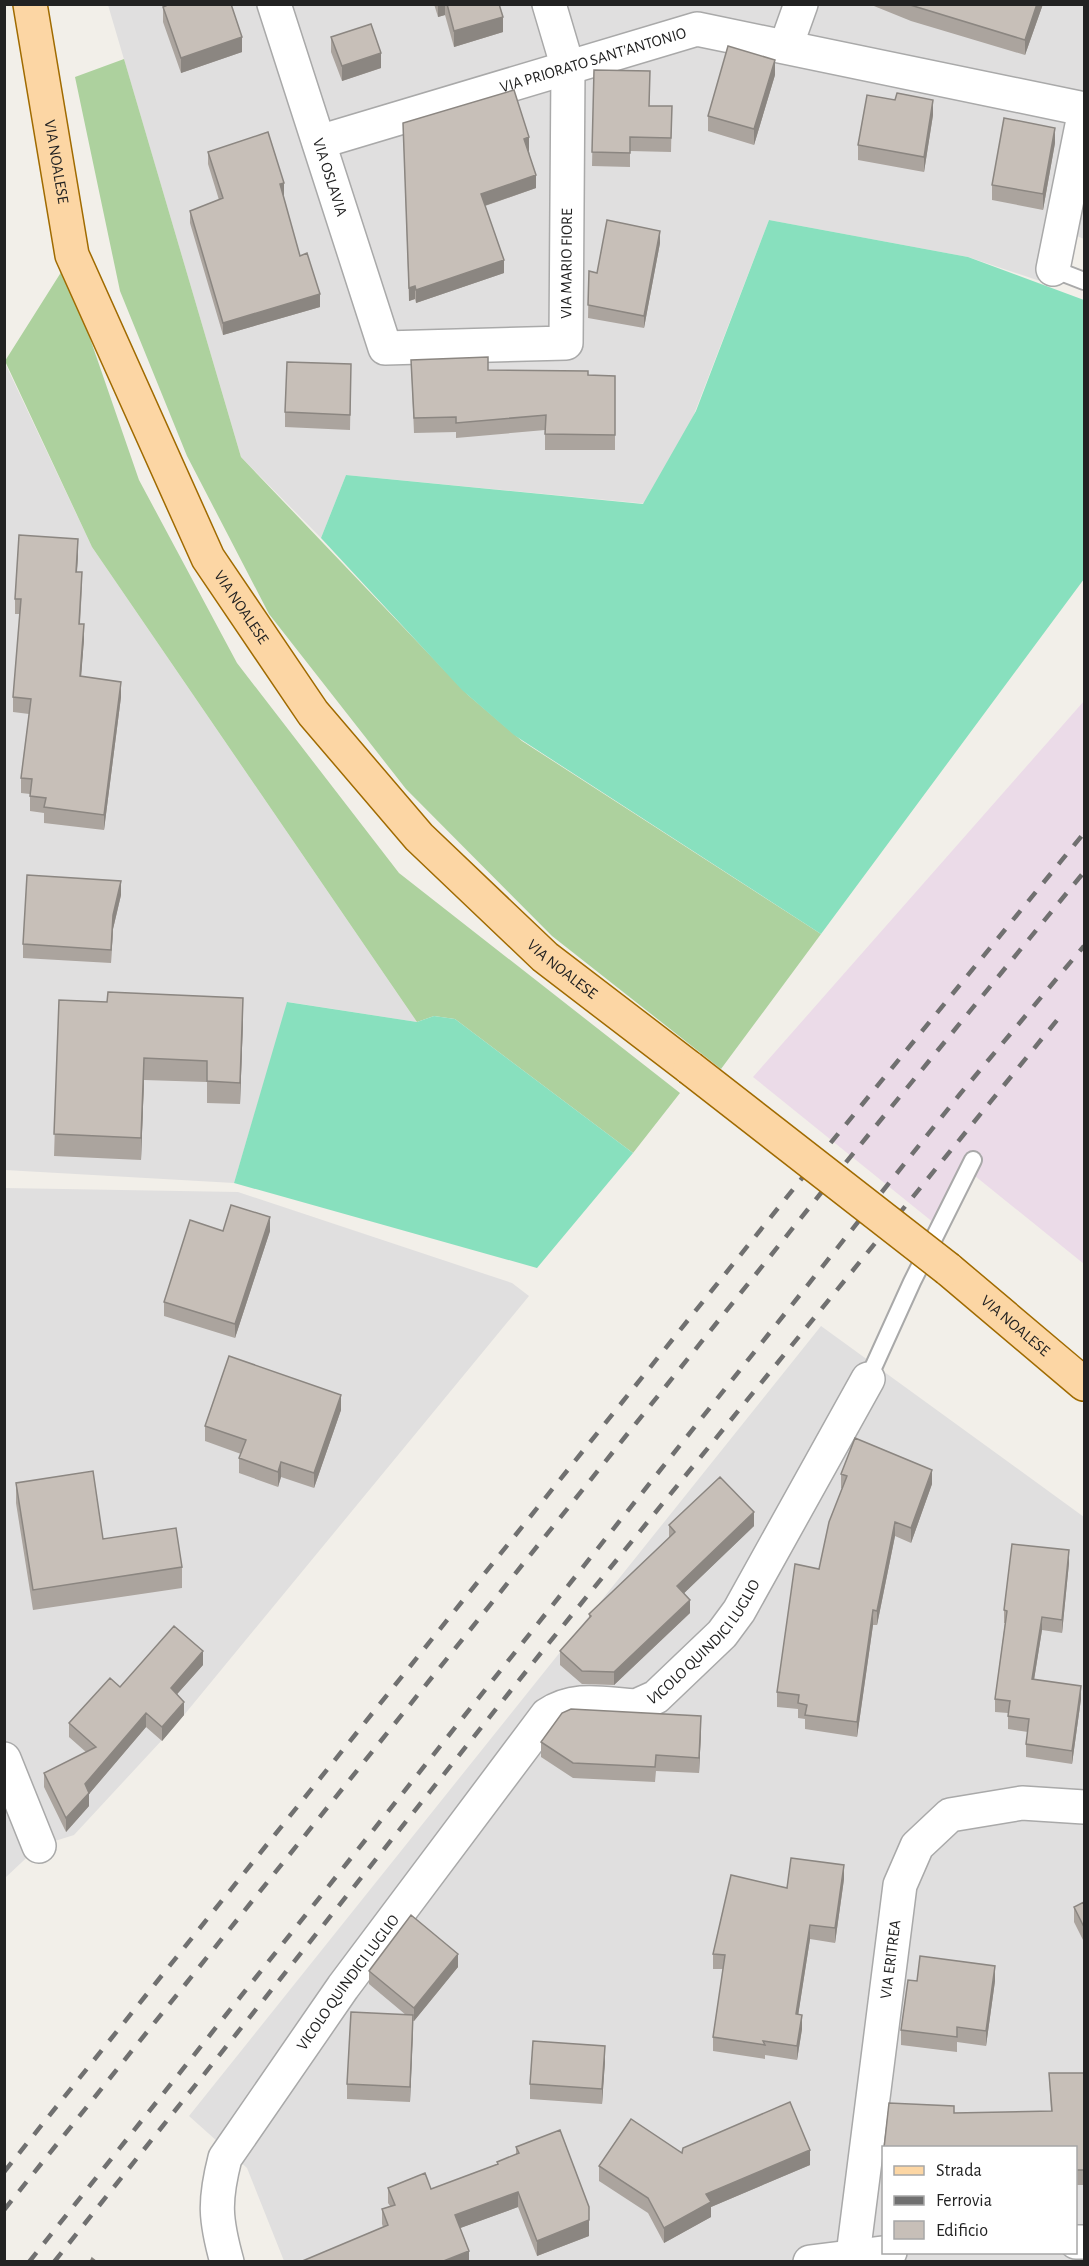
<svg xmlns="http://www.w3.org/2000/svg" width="1089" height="2266" font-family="'Alegreya Sans',sans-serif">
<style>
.residential{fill:#e0dfdf;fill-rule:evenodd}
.industrial{fill:#ebdbe8}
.forest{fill:#add19e}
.pitch{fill:#88e0be}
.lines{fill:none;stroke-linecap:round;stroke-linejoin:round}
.lane-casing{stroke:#a9a9a9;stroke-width:20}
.street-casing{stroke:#a9a9a9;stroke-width:36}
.primary-casing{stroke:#a06b00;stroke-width:36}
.lane{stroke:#fff;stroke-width:16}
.street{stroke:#fff;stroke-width:33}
.primary{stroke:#fcd6a4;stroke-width:33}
.rail{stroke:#707070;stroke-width:4.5;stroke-dasharray:12 12;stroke-linecap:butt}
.primary-bridge-casing{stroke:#a06b00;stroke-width:36;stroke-linecap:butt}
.primary-bridge{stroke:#fcd6a4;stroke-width:33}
.wall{fill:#aba49e}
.shaded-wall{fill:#8b8681}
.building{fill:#c7bfb8;stroke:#8b8681;stroke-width:1.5}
.labels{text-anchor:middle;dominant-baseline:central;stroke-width:4.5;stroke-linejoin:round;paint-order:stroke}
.street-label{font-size:16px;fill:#222;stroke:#fff}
</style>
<rect width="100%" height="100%" fill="#f2efe9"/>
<path class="residential" d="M108 5H1084V239L1072 234 1043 282 968 257 769 220 659 505 346 475 321 538 241 457Z
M4 361 92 547 417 1022 288 1002 234 1183 5 1170Z
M5 1188 238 1192 512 1283 529 1296 175 1726 74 1835 39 1846 5 1878Z
M821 1326 1084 1517V2261H284L247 2168 189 2116ZM884 2148H1076V2252H884Z"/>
<path class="industrial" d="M1084 701V1264L975 1176 934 1223 753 1077Z"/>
<path class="forest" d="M124 59 241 457 468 695 522 741 821 934 721 1069 552 936 406 789 269 614 187 456 120 291 75 77Z
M65 266 139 480 237 663 399 873 680 1093 633 1153 455 1019 434 1016 417 1022 92 547 5 361Z"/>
<path class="pitch" d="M769 220 968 257 1084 300V579L821 934 514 735 462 690 321 538 346 475 643 504 696 411Z
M287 1002 417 1022 434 1016 455 1019 633 1153 537 1268 234 1183Z"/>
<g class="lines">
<g class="lane-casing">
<path id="lane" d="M1053 269 1084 281
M868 1379 912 1282 973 1160"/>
</g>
<g class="street-casing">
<g id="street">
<path id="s1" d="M274 4 385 348 566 343 568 68 549 4"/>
<path d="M786 46 801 4"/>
<path id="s2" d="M319 142 697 29 1084 109"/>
<path d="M1053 269 1084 115"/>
<path d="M4 1759 39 1846"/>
<path d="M1076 2242H1084"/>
<path id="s3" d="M853 2255 900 1885 917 1846 950 1815 1022 1803 1084 1807"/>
<path id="s4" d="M227 2262C215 2219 214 2201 225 2158L343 1987 547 1715C575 1696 603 1704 636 1706L656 1697 722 1634 739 1611 868 1379"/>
<path d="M810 2262 890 2252"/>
</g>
</g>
<g class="primary-casing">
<g id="primary">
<path id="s5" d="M30 4 72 255 208 558 313 713 419 837 545 957 690 1068"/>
<path id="s6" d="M948 1269 1084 1384"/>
</g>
</g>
<use href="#lane" class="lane"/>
<use href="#street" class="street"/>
<use href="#primary" class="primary"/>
<path class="rail" d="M4 2172 811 1167 1084 833
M4 2210 829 1183 1084 872
M29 2262 960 1094 1084 946
M54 2262 544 1649 1058 1019"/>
<g class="primary-bridge-casing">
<path id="primary-bridge" d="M690 1068 948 1269"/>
</g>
<use href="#primary-bridge" class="primary-bridge"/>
</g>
<path class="wall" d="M434 4H499L503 32 454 47 445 15 438 17Z
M869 4H1043L1025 55 911 21Z
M163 7 242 52 181 73 163 22Z
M331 37 381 68 342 81 331 52Z
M594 70 649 106H672L671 152 630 151V167L592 166Z
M775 75 754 145 708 131V116Z
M933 115 924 172 858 160V145Z
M403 123 529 151 536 188 485 206 504 273 416 303 415 299 409 301Z
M1055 143 1043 210 992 200V185Z
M208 152 284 195 283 196 300 256 320 307 223 335 190 223V211L219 200 208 164Z
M660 243 644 328 588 318 589 271 597 273Z
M411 360 488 370 588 375 615 376V450H545V430L456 438V432L414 433Z
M351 379 350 430 285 427V412Z
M78 554 77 572 82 587 80 624 84 639 81 676 121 697 104 830 44 823V813L30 811V794L21 793V778L29 714 13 712V697L20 614H15V599Z
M121 895 113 929 111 963 23 958V944Z
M59 1000 243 1020 240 1104 207 1103V1082L144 1080 141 1160 54 1156Z
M223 1231H270L235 1338 164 1316V1302Z
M341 1410 314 1488 281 1477 278 1487 239 1473V1458L241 1454 205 1441V1426Z
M841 1474 932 1484 911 1543 895 1536 877 1625H873L857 1737 805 1729V1719L798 1718V1709L777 1707V1692L819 1569 842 1488H841Z
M16 1483 103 1539 182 1567V1588L33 1610 16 1503Z
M669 1525 754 1526 684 1593 690 1613 614 1685 582 1684 560 1665V1651L589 1618V1614L669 1538Z
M1069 1563 1062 1633 1042 1630 1034 1680 1081 1699 1072 1764 1026 1757V1744L1028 1732 1008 1729V1713L995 1712V1699L1005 1623H1004V1610Z
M203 1665 177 1694 184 1715 162 1741 146 1727 89 1794V1806L66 1832 44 1787V1773L86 1752 69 1737V1723L120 1687Z
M701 1731 699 1773 656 1771 655 1782 573 1778 541 1757V1742Z
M844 1879 835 1943 810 1939 798 2015 802 2029 797 2060 765 2055V2059L713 2051V2037L723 1969H713V1954L787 1888Z
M1084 1902V1942L1074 1922V1907Z
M458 1967 414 2021H413L410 2102 347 2099V2084L406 2015 369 1984V1971Z
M917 1981H995L986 2046 957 2042V2052L901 2045V2030Z
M1083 2005H1084V2033L1083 2020Z
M605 2061 602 2104 530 2099V2084Z
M1049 2073H1084V2185H1076V2148L954 2113 1051 2111Z
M516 2147 589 2236 537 2256 518 2207 460 2228 469 2262 383 2227 382 2224V2209L390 2206 388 2203V2188L431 2189 497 2165V2162L516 2155Z
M682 2153 810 2165 711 2207V2217L664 2243 648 2213 599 2181V2166Z"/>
<path class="shaded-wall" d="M438 4H445V15L438 17Z
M1037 4H1043L1025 55V40Z
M503 17V32L454 47V31Z
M242 37V52L181 73V58Z
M381 53V68L342 81V66Z
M775 60V75L754 145V129Z
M933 100V115L924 172V157Z
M1055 128V143L1043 210V194Z
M529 137V151L524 152V139Z
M536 175V188L481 207V194Z
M284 183V195L280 197V184Z
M660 231V243L644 328V316Z
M504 260V273L416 303V290Z
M415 286V299L409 301V288Z
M320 294V307L223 335V323Z
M78 539V554L76 587V572Z
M84 624V639L80 691V676Z
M121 682V697L104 830V815Z
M121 881V895L113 929 111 963 113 915Z
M243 998V1020L240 1104V1083Z
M144 1058V1080L141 1160V1138Z
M270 1217V1231L235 1338V1324Z
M341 1395V1410L314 1488V1473Z
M281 1462V1477L278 1487V1472Z
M932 1470V1484L911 1543V1528Z
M754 1512V1526L677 1600V1586Z
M895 1522V1536L877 1625V1611Z
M1069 1550V1563L1062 1633V1620Z
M690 1600V1613L614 1685V1672Z
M873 1610V1625L857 1737V1722Z
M1042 1617V1630L1032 1692V1679Z
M203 1651V1665L171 1701V1688Z
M1081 1686V1699L1072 1764V1751Z
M184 1702V1715L162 1741V1727Z
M146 1713V1727L89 1794V1806L66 1832V1818L85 1784Z
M701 1716V1731L699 1773V1758Z
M844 1865V1879L835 1943V1928Z
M810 1925V1939L796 2029V2014Z
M458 1954V1967L414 2021V2008Z
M995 1966V1981L986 2046V2031Z
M413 2015V2031L410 2102V2087Z
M802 2015V2029L797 2060V2046Z
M605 2046V2061L602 2104V2089Z
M810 2150V2165L711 2207V2217L664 2243V2228L706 2194Z
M518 2192V2207L455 2230V2215Z
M589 2220V2236L537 2256V2241Z
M469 2251V2262H441Z"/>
<path class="building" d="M170 4H231L242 37 181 58 163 7Z
M447 4H499L503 17 454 31Z
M907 4H1037L1025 40Z
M371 24 381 53 342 66 331 37Z
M728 46 775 60 754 129 708 116Z
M594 70 650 71 649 106H672L671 138 630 137V153L592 152Z
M514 90 529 137 524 139 536 175 481 194 504 260 416 290 415 286 409 288 403 123Z
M897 93 933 100 924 157 858 145 867 95 895 100Z
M1004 118 1055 128 1043 194 992 185Z
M268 132 284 183 280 184 300 256 307 253 320 294 223 323 190 211 223 198 208 152Z
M607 220 660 231 644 316 588 305 589 271 597 273Z
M488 357V370L588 371V375L615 376V435L545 434 546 415 456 423V417L414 418 411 360Z
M287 362 351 364 350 415 285 412Z
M19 535 78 539 76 572H82L79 624H84L80 676 121 682 104 815 44 807 46 798 30 796 32 779 21 778 31 699 13 697 21 599H15Z
M27 875 121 881 113 915 111 950 23 944Z
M108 992 243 998 240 1083 207 1081V1061L144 1058 141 1138 54 1134 59 1000 107 1002Z
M231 1205 270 1217 235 1324 164 1302 190 1220 223 1231Z
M229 1356 341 1395 314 1473 281 1462 278 1472 239 1458 246 1440 205 1426Z
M855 1438 932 1470 911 1528 895 1522 877 1611 873 1610 857 1722 805 1715 807 1705 798 1703 799 1695 777 1692 795 1564 819 1569 829 1522 847 1476 841 1474Z
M93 1471 103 1539 176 1528 182 1567 33 1590 16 1483Z
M720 1477 754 1512 677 1586 690 1600 614 1672 582 1671 560 1651 591 1616 589 1614 675 1532 669 1525Z
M1012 1544 1069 1550 1062 1620 1042 1617 1032 1679 1081 1686 1072 1751 1026 1744 1029 1719 1008 1716 1010 1701 995 1699 1007 1611 1004 1610Z
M174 1626 203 1651 171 1688 184 1702 162 1727 146 1713 85 1784 89 1793 66 1818 44 1773 96 1747 69 1723 110 1678 120 1687Z
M571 1709 701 1716 699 1758 656 1755 655 1767 573 1763 541 1742 562 1713Z
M791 1858 844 1865 835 1928 810 1925 796 2014 802 2015 797 2046 763 2041 765 2045 713 2037 725 1955 713 1954 731 1875 787 1888Z
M1084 1902V1927L1074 1907Z
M411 1915 458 1954 414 2008 369 1971Z
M920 1956 995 1966 986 2031 957 2027V2037L901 2030 908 1980 917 1981Z
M351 2012 413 2015 410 2087 347 2084Z
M533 2041 605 2046 602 2089 530 2084Z
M1049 2073H1084V2170H1076V2148H884L889 2103 954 2106V2113L1052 2111Z
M790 2102 810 2150 706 2194 711 2202 664 2228 648 2198 599 2166 631 2119 682 2153 683 2148Z
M560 2130 589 2207V2220L537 2241 518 2192 455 2215 469 2251 441 2262H300L388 2225 382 2209 395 2205 388 2188 425 2173 431 2189 498 2164 497 2162 519 2153 516 2147Z
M92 2258 97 2262H90Z"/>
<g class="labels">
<g class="street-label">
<text stroke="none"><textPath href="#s2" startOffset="286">VIA PRIORATO SANT'ANTONIO</textPath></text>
<text stroke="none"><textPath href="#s5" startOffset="160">VIA NOALESE</textPath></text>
<text stroke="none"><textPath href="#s1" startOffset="182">VIA OSLAVIA</textPath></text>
<text stroke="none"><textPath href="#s1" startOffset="622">VIA MARIO FIORE</textPath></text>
<text stroke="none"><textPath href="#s5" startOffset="646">VIA NOALESE</textPath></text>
<text stroke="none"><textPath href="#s5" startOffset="1132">VIA NOALESE</textPath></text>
<text stroke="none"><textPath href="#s6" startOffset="88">VIA NOALESE</textPath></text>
<text stroke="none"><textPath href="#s4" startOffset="840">VICOLO QUINDICI LUGLIO</textPath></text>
<text stroke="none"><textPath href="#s3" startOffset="298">VIA ERITREA</textPath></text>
<text stroke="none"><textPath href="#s4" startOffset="320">VICOLO QUINDICI LUGLIO</textPath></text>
</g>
</g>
<rect width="1089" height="2266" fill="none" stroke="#222222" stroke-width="12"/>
<rect x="882" y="2146" width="195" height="108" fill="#ffffff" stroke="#a7a7a7" stroke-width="1.5"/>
<rect x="894" y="2166" width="30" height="9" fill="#fcd6a4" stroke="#a7a7a7" stroke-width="1.5"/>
<text x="936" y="2176" font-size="18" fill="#222222">Strada</text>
<rect x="894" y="2196" width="30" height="9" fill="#707070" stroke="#a7a7a7" stroke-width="1.5"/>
<text x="936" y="2206" font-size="18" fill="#222222">Ferrovia</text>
<rect x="894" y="2221" width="30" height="18" fill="#c7bfb8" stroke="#a7a7a7" stroke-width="1.5"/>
<text x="936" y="2236" font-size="18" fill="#222222">Edificio</text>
</svg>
